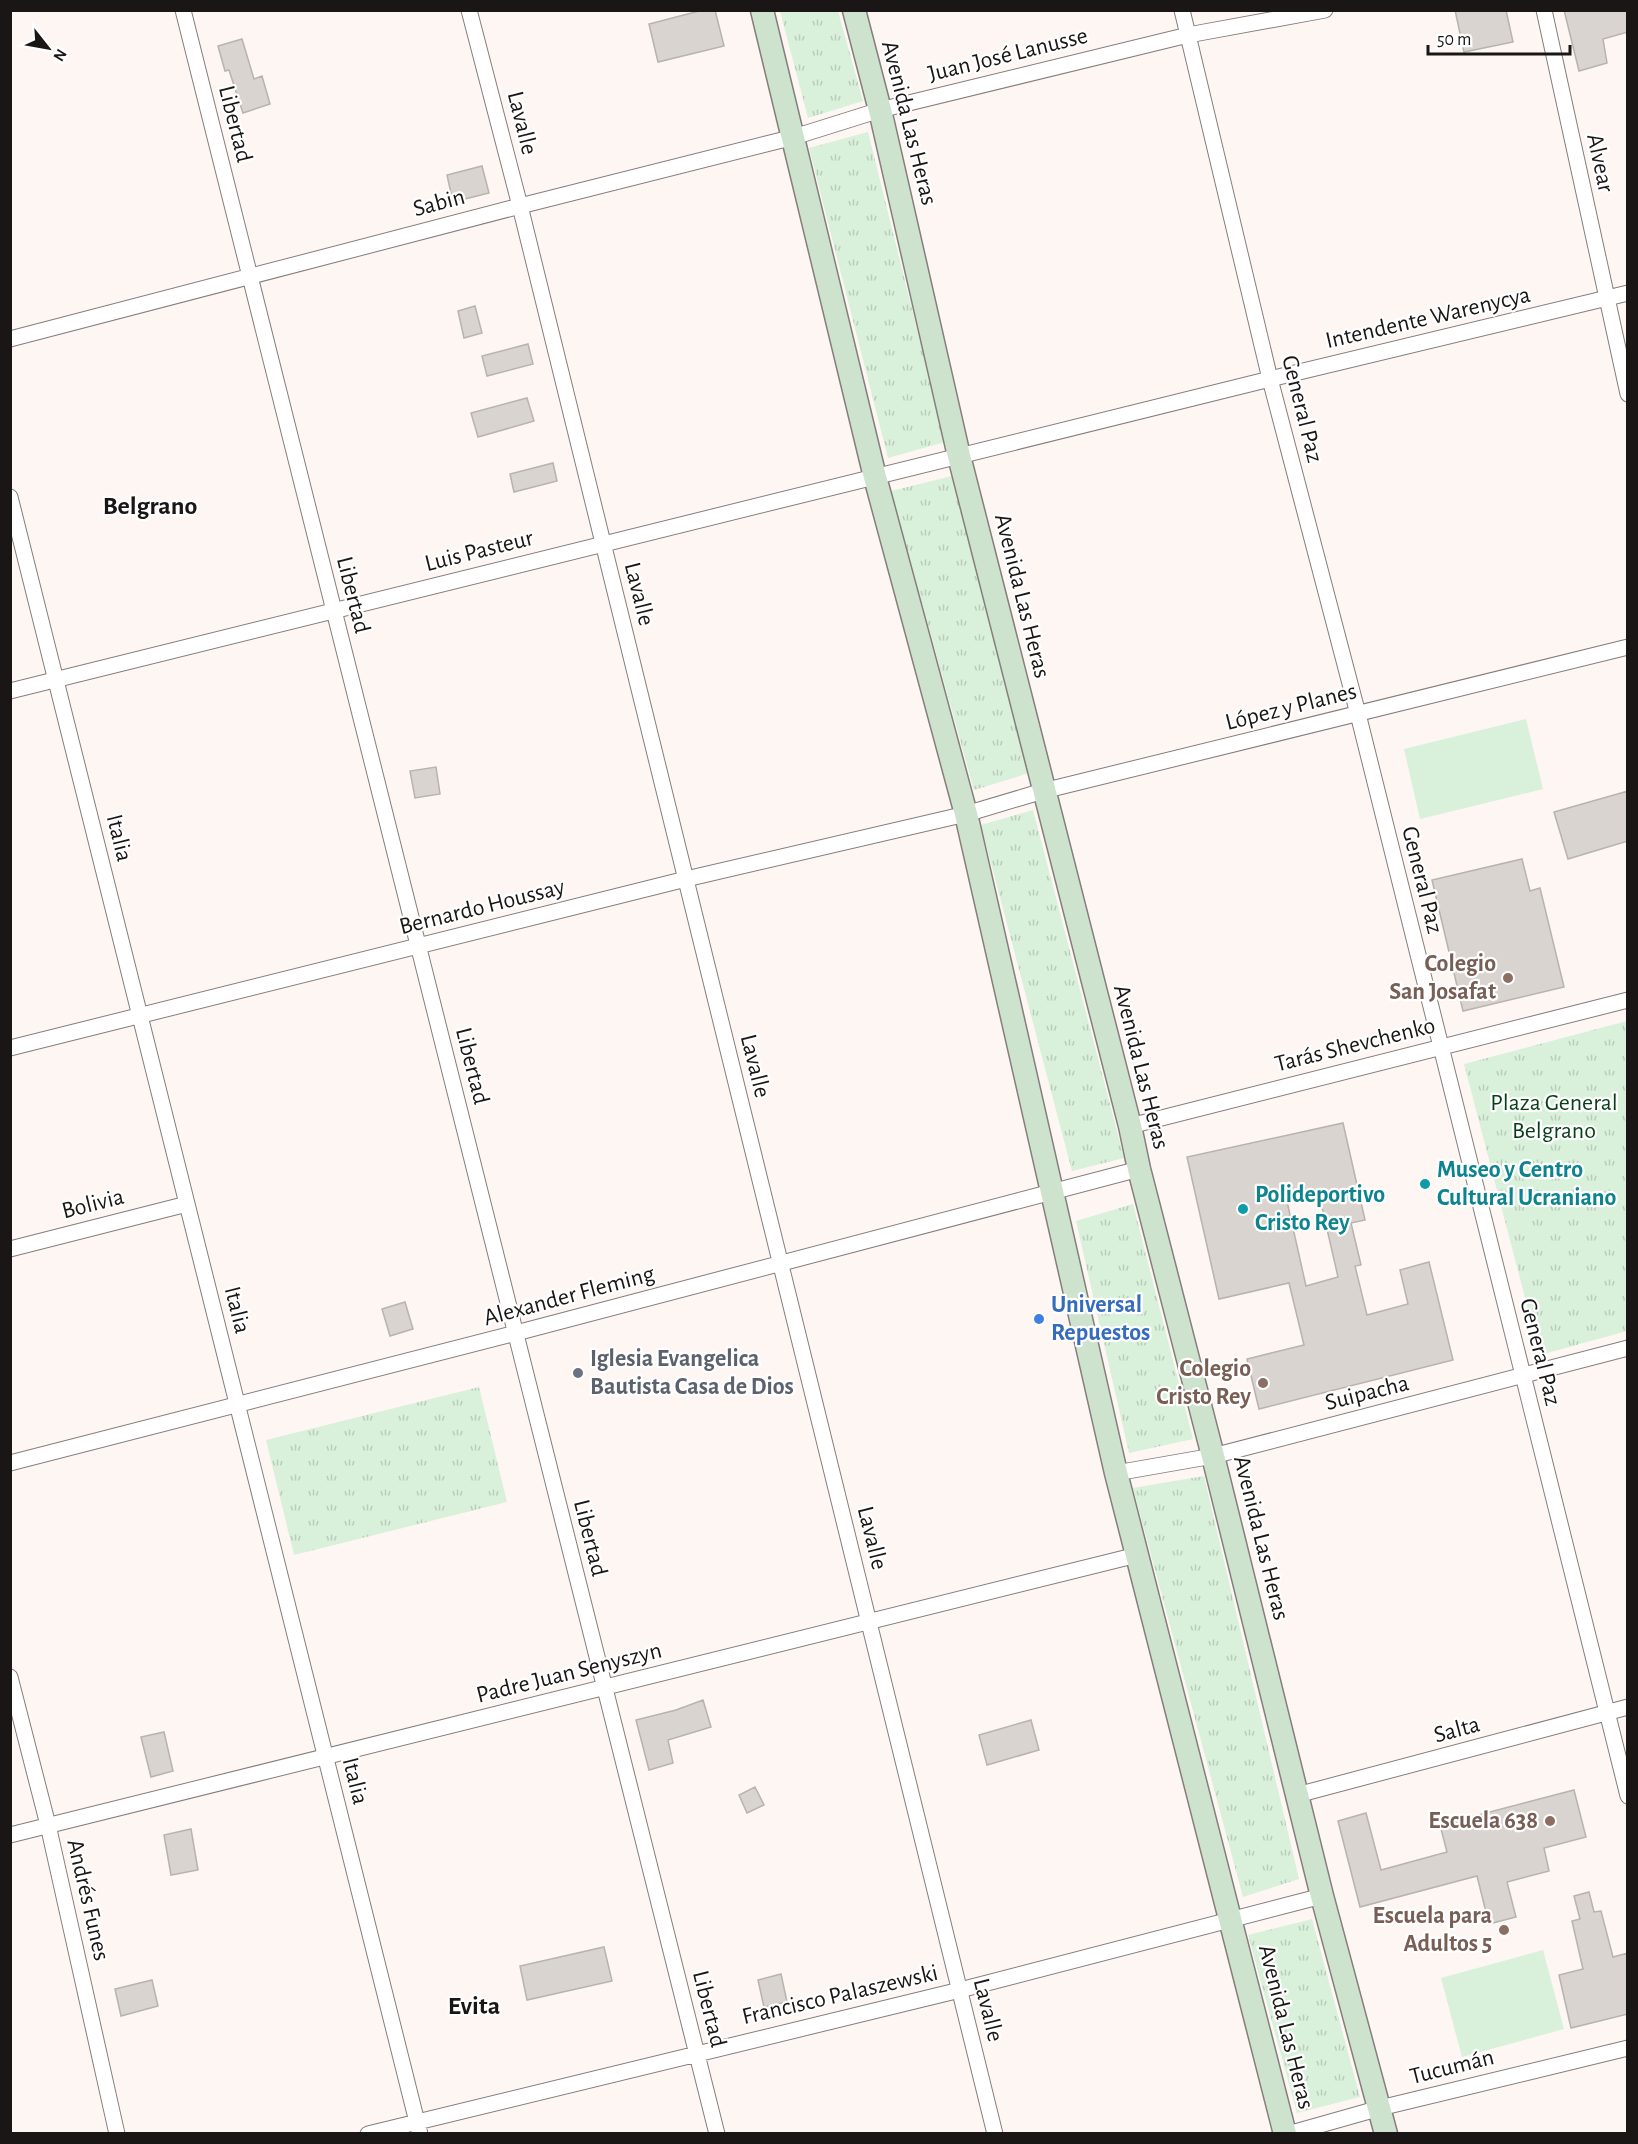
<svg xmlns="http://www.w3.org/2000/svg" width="1638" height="2144" font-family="'Alegreya Sans',sans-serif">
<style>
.park{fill:url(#park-tufts)}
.pitch{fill:#d9f0db}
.building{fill:#d9d4cf;stroke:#b7b3ad;stroke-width:1.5;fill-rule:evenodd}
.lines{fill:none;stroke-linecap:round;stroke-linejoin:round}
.street-casing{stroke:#857e7c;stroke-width:17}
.secondary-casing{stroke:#857e7c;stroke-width:25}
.street{stroke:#fff;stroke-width:15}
.secondary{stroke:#cde3ce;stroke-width:22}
.education-dot{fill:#8d6e63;stroke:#fff;stroke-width:2}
.culture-dot{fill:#0f9aa8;stroke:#fff;stroke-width:2}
.shop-dot{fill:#3f7fe0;stroke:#fff;stroke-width:2}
.worship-dot{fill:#6b7280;stroke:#fff;stroke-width:2}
.labels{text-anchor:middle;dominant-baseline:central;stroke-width:4.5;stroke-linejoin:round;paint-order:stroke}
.street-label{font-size:24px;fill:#191615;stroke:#fff}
.education-label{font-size:24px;font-weight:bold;fill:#785e54;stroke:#fff;text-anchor:end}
.park-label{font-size:24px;fill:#063f16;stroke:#fff}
.culture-label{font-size:24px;font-weight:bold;fill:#0d838f;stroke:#fff;text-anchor:start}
.shop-label{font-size:24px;font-weight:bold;fill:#366cbe;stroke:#fff;text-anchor:start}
.worship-label{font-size:24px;font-weight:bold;fill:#5b616d;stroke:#fff;text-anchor:start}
.neighbourhood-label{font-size:26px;font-weight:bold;fill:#191615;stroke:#fff}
</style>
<defs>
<pattern id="park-tufts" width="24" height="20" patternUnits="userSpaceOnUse" patternTransform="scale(1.5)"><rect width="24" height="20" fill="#d9f0db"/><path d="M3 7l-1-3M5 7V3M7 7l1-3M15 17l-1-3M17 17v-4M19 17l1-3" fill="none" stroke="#bacdbb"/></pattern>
</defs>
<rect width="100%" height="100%" fill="#fdf6f3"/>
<path class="park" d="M780 11H838L863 101 808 118Z
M868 132 945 442 888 458 809 148Z
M952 476 1029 773 974 790 891 491Z
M1033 810 1124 1158 1072 1171 981 825Z
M1627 1021V1331L1540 1355 1464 1064Z
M1133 1204 1193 1439 1129 1453 1076 1221Z
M479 1387 507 1502 294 1555 266 1440Z
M1204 1476 1299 1879 1243 1897 1133 1488Z
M1312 1919 1360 2097 1297 2113 1248 1935Z"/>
<path class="pitch" d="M1526 719 1543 789 1420 819 1404 749Z
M1543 1950 1564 2029 1462 2057 1441 1978Z"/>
<path class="building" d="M703 10H715L724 46 658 62 649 24Z
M1455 10H1506L1513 42 1464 52Z
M1564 10H1628V32L1603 39 1607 63 1579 71Z
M242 39 254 79 262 76 270 104 243 113 229 70 225 71 218 46Z
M482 166 489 193 453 202 447 175Z
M475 306 482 333 464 338 458 311Z
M528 344 533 364 487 376 482 356Z
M527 398 534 421 478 437 471 413Z
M553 463 557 481 514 492 510 474Z
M436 767 440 794 415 798 410 771Z
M1628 791V841L1568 859 1554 812Z
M1522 859 1530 891 1540 888 1564 987 1463 1011 1432 880Z
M1343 1123 1365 1220 1351 1223 1361 1265 1355 1266 1367 1315 1408 1304 1400 1270 1429 1262 1453 1360 1259 1409 1247 1359 1304 1345 1289 1283 1219 1299 1187 1157ZM1318 1190 1338 1277 1306 1286 1286 1197Z
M405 1302 413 1329 390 1336 382 1309Z
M703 1700 711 1727 668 1740 673 1763 649 1770 636 1720 676 1710Z
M1031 1720 1039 1750 987 1765 979 1735Z
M164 1732 173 1771 151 1777 141 1737Z
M755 1787 764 1805 747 1813 739 1795Z
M1574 1790 1586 1837 1544 1848 1549 1871 1507 1882 1516 1917 1489 1924 1477 1876 1360 1907 1338 1821 1366 1813 1381 1870 1447 1852 1440 1825Z
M191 1829 198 1870 171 1875 164 1835Z
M1589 1892 1594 1912 1601 1911 1613 1957 1628 1953V2014L1571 2028 1559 1975 1583 1969 1572 1921 1580 1919 1574 1896Z
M604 1947 612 1981 527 2000 520 1966Z
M781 1974 787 2002 764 2007 758 1980Z
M152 1980 158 2006 121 2016 115 1989Z"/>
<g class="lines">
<g class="street-casing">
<path id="street" d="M183 10 717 2134
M469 10 520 206 995 2134
M1182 10 1270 379 1358 714 1628 1796
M1544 10 1628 394
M10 339 520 206 794 137 880 110 1188 35 1325 10
M10 497 420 2134
M10 691 1270 379 1628 293
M10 1048 686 879 966 814 1043 791 1628 647
M1130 1126 1628 1000
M10 1249 187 1204
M10 1463 516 1333 1139 1169
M1116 1473 1213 1456 1628 1348
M10 1677 48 1825 117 2134
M1297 1795 1628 1707
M10 1835 1137 1555
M368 2134 960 1990 1322 1896
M1288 2134 1380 2108 1628 2048"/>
</g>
<g class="secondary-casing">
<path id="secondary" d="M762 10 875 477 966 814 1116 1473 1285 2134
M854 10 880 110 959 456 1130 1126 1139 1169 1213 1456 1322 1896 1386 2134"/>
</g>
<use href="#street" class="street"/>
<use href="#secondary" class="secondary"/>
</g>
<g class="education-dot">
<circle cx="1508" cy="978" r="6"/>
<circle cx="1263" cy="1383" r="6"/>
<circle cx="1550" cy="1821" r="6"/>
<circle cx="1504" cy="1930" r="6"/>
</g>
<g class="culture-dot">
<circle cx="1425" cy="1184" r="6"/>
<circle cx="1243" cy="1209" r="6"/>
</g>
<circle class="shop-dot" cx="1039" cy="1319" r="6"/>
<circle class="worship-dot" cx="578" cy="1373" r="6"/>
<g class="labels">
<g class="street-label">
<text transform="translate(1008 55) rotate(-14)">Juan José Lanusse</text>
<text transform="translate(522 123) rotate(76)">Lavalle</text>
<text transform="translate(909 123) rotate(76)">Avenida Las Heras</text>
<text transform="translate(235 124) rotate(76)">Libertad</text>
<text transform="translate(1600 163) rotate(78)">Alvear</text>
<text transform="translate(439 203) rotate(-15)">Sabin</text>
<text transform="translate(1428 318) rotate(-13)">Intendente Warenycya</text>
<text transform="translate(1302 409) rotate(76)">General Paz</text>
<text transform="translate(479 551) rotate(-14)">Luis Pasteur</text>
<text transform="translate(639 594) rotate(76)">Lavalle</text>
<text transform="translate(353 595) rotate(76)">Libertad</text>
<text transform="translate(1022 596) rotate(76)">Avenida Las Heras</text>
<text transform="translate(1291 707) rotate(-14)">López y Planes</text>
<text transform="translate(119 838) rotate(76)">Italia</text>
<text transform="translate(1422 880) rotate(76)">General Paz</text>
<text transform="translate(482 907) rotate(-14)">Bernardo Houssay</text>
<text transform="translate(1355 1045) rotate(-14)">Tarás Shevchenko</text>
<text transform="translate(472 1066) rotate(76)">Libertad</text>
<text transform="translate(755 1066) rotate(76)">Lavalle</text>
<text transform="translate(1141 1067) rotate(76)">Avenida Las Heras</text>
<text transform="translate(93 1204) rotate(-14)">Bolivia</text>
<text transform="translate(569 1296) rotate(-15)">Alexander Fleming</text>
<text transform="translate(237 1310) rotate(76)">Italia</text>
<text transform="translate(1540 1352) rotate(76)">General Paz</text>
<text transform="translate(1367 1393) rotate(-14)">Suipacha</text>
<text transform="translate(590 1538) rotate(76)">Libertad</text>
<text transform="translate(872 1538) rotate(76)">Lavalle</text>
<text transform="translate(1261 1538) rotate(76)">Avenida Las Heras</text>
<text transform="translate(569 1673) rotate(-14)">Padre Juan Senyszyn</text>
<text transform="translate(1457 1730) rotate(-15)">Salta</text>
<text transform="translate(355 1781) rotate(76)">Italia</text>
<text transform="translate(88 1900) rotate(77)">Andrés Funes</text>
<text transform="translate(840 1995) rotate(-13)">Francisco Palaszewski</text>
<text transform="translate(709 2009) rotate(76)">Libertad</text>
<text transform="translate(988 2010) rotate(76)">Lavalle</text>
<text transform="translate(1286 2027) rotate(76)">Avenida Las Heras</text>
<text transform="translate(1452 2067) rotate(-14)">Tucumán</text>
</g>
<g class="education-label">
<text x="1496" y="964">Colegio<tspan x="1496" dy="28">San Josafat</tspan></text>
<text x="1251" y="1369">Colegio<tspan x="1251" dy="28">Cristo Rey</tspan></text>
<text x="1538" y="1821">Escuela 638</text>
<text x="1492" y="1916">Escuela para<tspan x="1492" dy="28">Adultos 5</tspan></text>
</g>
<g class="park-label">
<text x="1554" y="1103">Plaza General<tspan x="1554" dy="28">Belgrano</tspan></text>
</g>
<g class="culture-label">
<text x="1437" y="1170">Museo y Centro<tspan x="1437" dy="28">Cultural Ucraniano</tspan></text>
<text x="1255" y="1195">Polideportivo<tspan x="1255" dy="28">Cristo Rey</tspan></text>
</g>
<g class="shop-label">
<text x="1051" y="1305">Universal<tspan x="1051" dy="28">Repuestos</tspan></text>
</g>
<g class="worship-label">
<text x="590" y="1359">Iglesia Evangelica<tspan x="590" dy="28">Bautista Casa de Dios</tspan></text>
</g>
<g class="neighbourhood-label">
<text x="150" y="506">Belgrano</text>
<text x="474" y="2006">Evita</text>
</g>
</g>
<rect width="1638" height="2144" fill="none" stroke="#191615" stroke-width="24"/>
<g transform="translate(48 48) rotate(121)" stroke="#ffffff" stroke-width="4.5" paint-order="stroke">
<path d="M0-4.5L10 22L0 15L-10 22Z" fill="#191615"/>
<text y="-9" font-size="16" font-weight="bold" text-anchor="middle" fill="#191615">N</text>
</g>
<path d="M1428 45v9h142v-9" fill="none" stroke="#191615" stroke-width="3"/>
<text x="1437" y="45" font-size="18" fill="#191615" stroke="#ffffff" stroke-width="4.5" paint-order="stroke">50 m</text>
</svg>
